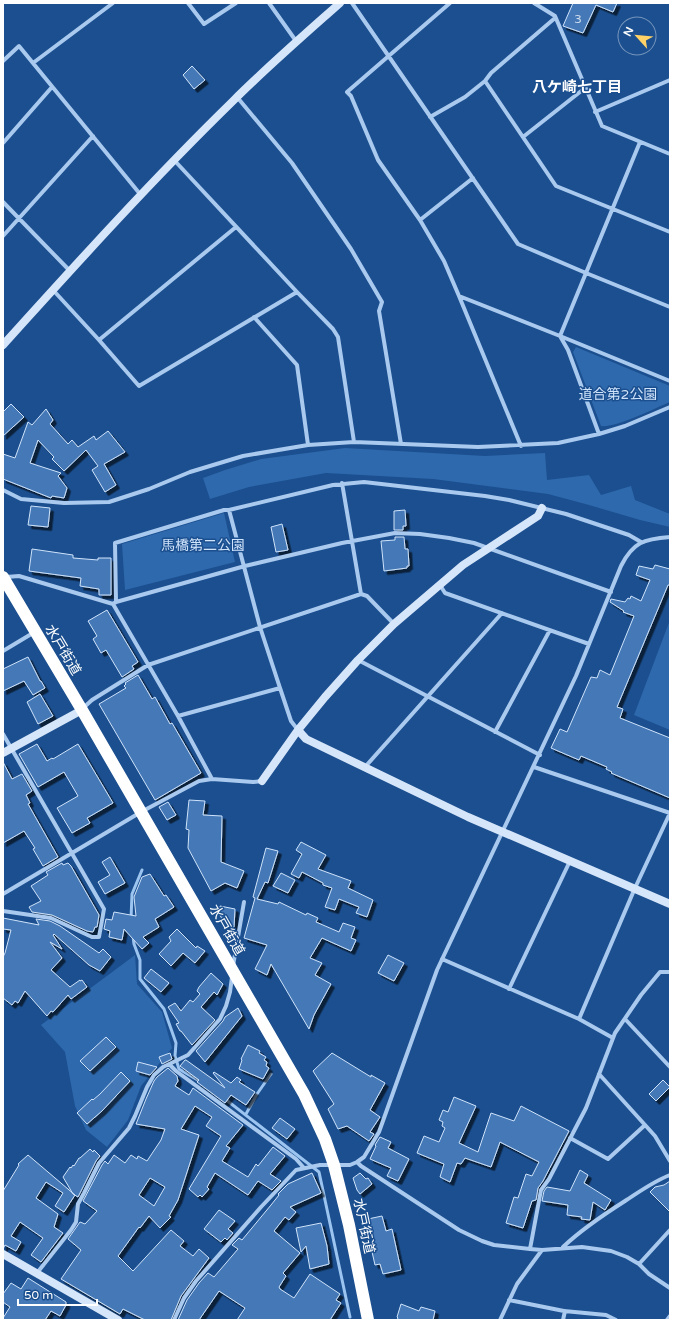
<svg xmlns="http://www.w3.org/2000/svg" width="673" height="1323" font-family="'Varela Round','Noto Sans JP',sans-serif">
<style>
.green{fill:#2e69ad}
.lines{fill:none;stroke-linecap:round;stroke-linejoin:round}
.stream{stroke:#9cc4f0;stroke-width:3}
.building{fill:#4478b7;stroke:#cfe3fa;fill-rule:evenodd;filter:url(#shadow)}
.street{stroke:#a9c9ee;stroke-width:4}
.secondary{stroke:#d6e6fa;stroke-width:8}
.highway{stroke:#fff;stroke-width:12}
.labels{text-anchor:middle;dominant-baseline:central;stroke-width:3;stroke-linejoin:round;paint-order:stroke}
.number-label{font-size:12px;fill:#d0dded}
.park-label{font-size:14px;fill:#cfe3fa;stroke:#1b4f8f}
.street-label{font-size:14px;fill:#fff;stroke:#1b4f8f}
.neighbourhood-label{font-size:15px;font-weight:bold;fill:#fff;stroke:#1b4f8f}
</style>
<defs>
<filter id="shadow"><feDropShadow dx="3.5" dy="3.5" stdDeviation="0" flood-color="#0009"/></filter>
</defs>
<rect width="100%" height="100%" fill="#1b4f8f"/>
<path class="green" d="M576 347 670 386V402C655 408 616 428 601 426L573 352Z
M345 448 485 456 545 453 547 480 589 475 601 495 631 486 635 500 670 514V527L640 520 589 505 548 494 433 479 326 473 249 487 210 499 203 478 225 470 261 459Z
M224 513 235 562 125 590 122 544Z
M670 620V730L634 715Z
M135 955 137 984 162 1012 172 1048 141 1086 128 1120 107 1147 86 1130 75 1106 65 1052 41 1025Z"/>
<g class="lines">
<path class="stream" d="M131 919 132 894 142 870
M133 936 134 944 140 960V979L164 1009 176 1043 175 1056 179 1069 201 1082
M225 1099 319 1172 350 1317
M246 1114 257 1094 271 1074"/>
</g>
<path class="building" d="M573 3H617L613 12 596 5 583 33 563 26Z
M192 66 205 80 194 89 183 75Z
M11 404 24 417 3 436V412Z
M46 409 53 420 50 424 68 444 72 440 78 447 94 436 96 440 108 431 125 452 104 464 116 485 105 492 92 470 98 466 86 450 64 471 52 459 54 457 38 440 30 463 61 473 58 476 67 488 64 498 52 496 51 498 3 479V454L15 458 28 422 32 425Z
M31 506 50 508 48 527 28 525Z
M405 510 406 526H403V530H394V511Z
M282 524 288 550 276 552 271 527Z
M395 537H404L405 549H408L409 566H407V568L384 571 381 541 395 540Z
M32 549 73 555V558L98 560V558H111V595H99V589L80 586 81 578 29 571Z
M655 565 670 569V585H668L617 707 623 709 620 718 670 738V798L611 773 612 772 606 769 607 767 581 756 579 760 551 748 560 729 567 732 591 677 597 678 600 670 610 675 634 616 623 612 624 611 610 602 611 599 625 602 628 598 630 599 631 596 641 601 650 580 636 575 639 566 653 569Z
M107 610 138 662 132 666 134 669 122 677 106 650 101 653 93 639 97 636 88 621Z
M28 657 40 681H41L45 688 33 695 24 681 3 691V669Z
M138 675 152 699 155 697 170 724 172 723 201 773 155 800 99 704 126 688 124 686 126 684 125 683Z
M40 694 53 716 38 724 27 702Z
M37 744 47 761 52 758 53 759 78 744 113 803 87 818 90 823 72 833 57 808 78 796 64 772 38 787 19 754Z
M3 762 12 779 22 774 32 791 26 795 30 803 28 804 58 857 43 866 33 849 35 848 24 831 3 843Z
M189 800 205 801 203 815 222 816 221 862 244 871 237 888 225 883 211 891 188 848 189 830 186 829Z
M168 802 176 815 167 820 159 807Z
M301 842 326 855 318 869 351 881 348 888 373 900 367 917 356 913 359 907 339 899 335 910 325 907 332 888 323 885V883L302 872 299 878 291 874 302 854 296 850Z
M266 848 278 851 268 883 265 882 257 899 278 904 279 902 306 915 307 913 318 918 316 922 339 932 343 923 355 927 351 938 356 940 351 951 322 938 310 958 322 963 315 975 331 984 314 1015 309 1029 271 964 267 975 255 969 267 945 244 938 255 898 253 897Z
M110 857 125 883 105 894 98 882 110 875 102 862Z
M62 863 63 865 68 863 71 866 99 915 97 927H95L93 932 87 931 52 915 32 912 29 907 41 901 31 886 48 875 46 872Z
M281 873 295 880 288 893 273 886Z
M150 874 164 896 166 895 174 907 155 919 159 927 143 937 149 943 142 949 124 929 122 940 109 937 110 931 104 929 106 919 112 920 114 912 136 916 134 897 142 877Z
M220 906 235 909 234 927 225 925 219 913Z
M3 918 39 925 36 919 50 921 60 926 99 953 103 949 111 957 100 971 89 965 54 934 53 935 62 949 50 942 62 958 51 970 70 987 80 980V981L82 980 87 987 71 999 68 995 53 1012 51 1011 47 1016 25 991 18 1003 15 1001 12 1005 3 998V957L5 953 11 930 3 929Z
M177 929 196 948 197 946 205 951 195 963 183 953 171 966 159 954 171 941 169 937Z
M388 955 404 963 394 981 378 973Z
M151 969 169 983 161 992 144 978Z
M211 973 223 984 217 995 214 992 201 1007 215 1020 192 1045 181 1031H180L176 1024 179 1023 168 1007 175 1003 181 1011 190 1000 193 1002 200 994 197 991 199 987Z
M238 1008 242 1016 205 1062 196 1051 223 1021 225 1017Z
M106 1037 116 1047 90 1071 80 1061Z
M248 1045 260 1051 259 1053 266 1057 264 1060 267 1062 266 1066 269 1068 263 1079 239 1069 242 1060 241 1059Z
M170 1053 172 1059 162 1064 159 1057Z
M332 1053 371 1077V1075L385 1083 370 1110 380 1117 370 1132 374 1134 369 1141 347 1126 338 1129 328 1109 334 1104 313 1071Z
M185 1060H186L225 1088 213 1073 214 1072 231 1083 237 1077 241 1080 239 1082 255 1092 246 1105 231 1095 225 1103 197 1082 199 1080 180 1066Z
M138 1062 157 1067 150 1075 136 1071Z
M168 1068 177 1076 178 1081 175 1086 189 1095 193 1088 243 1125 226 1146 230 1148 222 1161 248 1177 256 1164 258 1166 273 1147 285 1156 270 1174 281 1181 272 1190 258 1181 248 1195 215 1173 207 1187 209 1189 202 1197 200 1195 198 1197 189 1189 221 1136 206 1126 212 1117 195 1106 181 1129 199 1135 178 1200 169 1216 171 1217 160 1228 149 1216 140 1228 139 1227 118 1256 133 1271 171 1230 184 1241 180 1246 193 1256 199 1249 209 1258 181 1296 171 1320H145L123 1309 120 1314 61 1279 81 1250 68 1239 80 1222 85 1224 97 1211 83 1201 102 1165 105 1161 108 1164 114 1155 125 1163 131 1155 137 1159 138 1156 147 1161 161 1140 165 1129 136 1124 146 1099 154 1081 157 1077ZM150 1178 165 1187 154 1206 139 1195Z
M121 1072 130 1081 102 1111 87 1124 77 1113 92 1099 93 1100 100 1094Z
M663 1080 670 1087 656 1101 649 1094Z
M454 1097 476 1106 459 1143 478 1152 491 1113 514 1121 521 1106 569 1131 543 1181 538 1188 536 1200 532 1201 523 1228 506 1223 514 1197 518 1198 526 1174 532 1176 539 1162 500 1142 491 1167 465 1158 461 1164 457 1163 450 1182 440 1177 444 1164 417 1153 424 1136 439 1142 445 1128 442 1126 443 1122 439 1120 443 1110 448 1112Z
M280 1118 295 1129 287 1139 272 1128Z
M380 1137 391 1142 388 1148 409 1159 398 1181 387 1176 391 1168 370 1159 376 1146 375 1145Z
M90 1149 93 1152 94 1150 100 1156 96 1161 78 1197 73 1194 63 1177 70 1167 71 1168 73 1165 74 1166 79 1158H80Z
M28 1155 75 1195 64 1212 55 1206 63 1193 46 1182 36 1198 58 1214 54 1227 63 1233 41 1262 31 1255 43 1238 20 1222 11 1236 21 1242 16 1251 5 1245 3 1249V1191L19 1165 18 1164Z
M580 1170 588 1175 584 1183 611 1200 605 1210 593 1202 590 1220 581 1219 582 1217 567 1215 568 1205 542 1201 544 1191 547 1187 570 1191Z
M312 1173 321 1193 290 1207 296 1212 289 1220 285 1217 274 1231 300 1253 283 1273 286 1276 279 1287 280 1289 294 1298 310 1274 340 1294 336 1300 341 1303 330 1320H237L245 1308 219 1291 199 1320H178L187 1300 199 1283 208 1273 214 1277 238 1249 232 1245 239 1238 242 1240 271 1205 279 1195 278 1194 288 1184Z
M360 1173 366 1179 368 1178 372 1184 360 1194 357 1190 353 1178Z
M670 1181V1212L650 1192 655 1187 664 1185Z
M219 1210 235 1221 228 1229 233 1233 227 1240 225 1238 221 1242 204 1229Z
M382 1216 386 1231 392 1229 401 1270 383 1274 380 1264 375 1265 370 1243 373 1242 368 1219Z
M321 1223 327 1246 329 1264 310 1269 306 1246 301 1252 296 1228Z
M28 1278 66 1302V1305L60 1316 51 1311 45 1320H3V1318L10 1307 3 1302V1294L11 1283 21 1289Z
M401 1304 419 1311 421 1307 435 1311 433 1320H397L398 1318 397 1317Z"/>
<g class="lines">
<path class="street" d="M188 3 204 24 236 3
M269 3 296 41
M352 3 518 244 586 273 670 307
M450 3 347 92 351 96 378 160 420 220 444 261 459 296
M534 3 555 16 602 126 670 154
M3 61 19 46 140 194
M33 63 113 3
M485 81 491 73 555 18
M237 97 292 163 351 249 382 302 379 311 401 444
M595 112 670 80
M430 117 465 97 485 81 556 186 670 232
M523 137 585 88
M3 143 52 87
M174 160 297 292 333 329 338 337 354 442
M3 202 70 271
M420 220 473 178
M3 236 93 136
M53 290 99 340 139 386 297 292
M254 317 297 365 308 445
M99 340 236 227
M599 434 568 350 560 336 670 381
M521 446 459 296 560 336 640 142
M342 483 361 594
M3 490 21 499 64 503 109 502 149 489 190 472 243 456 308 445 354 442 478 447 558 443 599 434 625 426 670 407
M6 577 19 576 113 604 116 602 245 566 342 543 395 533 420 534 449 538 474 543 611 592
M440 585 445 593 589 644
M116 602 115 543 224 510H229L333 485 364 482 485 496 509 500 566 514 629 535 641 542
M113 604 178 716 280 688 260 627 229 510
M3 651 33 633
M358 660 540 755
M280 688 291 721 298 730
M82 709 92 700 148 665 361 594 367 596 394 624
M178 716 212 779
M495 732 550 630
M3 734 104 909 99 937H92L51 918 3 911
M365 767 502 613
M534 767 670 813
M3 894 141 812 199 781 212 779 253 782 262 781
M442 959 579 1019 613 1038
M233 966 244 902
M509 989 570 861
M579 1019 635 888 670 813
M625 1019 670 1067
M169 1064 176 1071 296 1159 304 1168
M599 1074 655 1136 670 1161
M570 1138 608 1159 645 1125
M357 1162 364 1157 379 1132 437 970 576 676 621 566C633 542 644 539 670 537
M563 1247C582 1229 603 1215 625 1201 639 1192 654 1181 670 1175
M530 1249 541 1190 549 1179 586 1108 615 1033 641 995 660 972H670
M639 1264 670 1230
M37 1273 71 1230 76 1222 78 1204 84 1193 99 1163 129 1128 135 1116 147 1087 154 1075 163 1067 188 1055 220 1019 226 1006 230 992 232 977
M509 1300 564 1311 606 1315 616 1320
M174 1320 184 1298 196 1281 261 1207 296 1170 320 1165H350L357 1162 361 1166 459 1230 482 1241 494 1245 530 1249 542 1250 582 1247 611 1251 627 1257 639 1264 649 1274 670 1288
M500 1320 517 1284 542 1250
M563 1320 565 1311
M667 1320 670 1316"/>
<path class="secondary" d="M3 345C78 262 153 179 233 101 267 67 304 35 340 3
M298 730 306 739 468 817 670 904
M3 753 82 710
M262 781 298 730 325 697 358 660 394 624 463 565 538 516 542 508
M3 1254 118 1320"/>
<path class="highway" d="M3 577 82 710 304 1094 325 1139 334 1165 349 1225 368 1320"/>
</g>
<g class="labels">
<g class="number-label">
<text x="578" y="19">3</text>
</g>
<g class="park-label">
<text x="618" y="394">道合第2公園</text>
<text x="203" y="545">馬橋第二公園</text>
</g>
<g class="street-label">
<text transform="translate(63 650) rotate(59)">水戸街道</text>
<text transform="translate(227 930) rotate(60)">水戸街道</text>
<text transform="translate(364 1226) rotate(78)">水戸街道</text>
</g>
<g class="neighbourhood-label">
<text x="577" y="87">八ケ崎七丁目</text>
</g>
</g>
<rect width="673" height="1323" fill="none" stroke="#ffffff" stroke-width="8"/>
<g transform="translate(637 36) rotate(297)"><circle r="19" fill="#1b4f8f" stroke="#7695bc"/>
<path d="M0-3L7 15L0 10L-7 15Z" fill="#ffd166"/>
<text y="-6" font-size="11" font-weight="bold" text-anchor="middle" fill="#ffffff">N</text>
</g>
<path d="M18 1299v6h79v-6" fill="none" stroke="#ffffff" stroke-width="2"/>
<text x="24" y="1299" font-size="12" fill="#ffffff" stroke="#1b4f8f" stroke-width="3" paint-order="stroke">50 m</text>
</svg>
